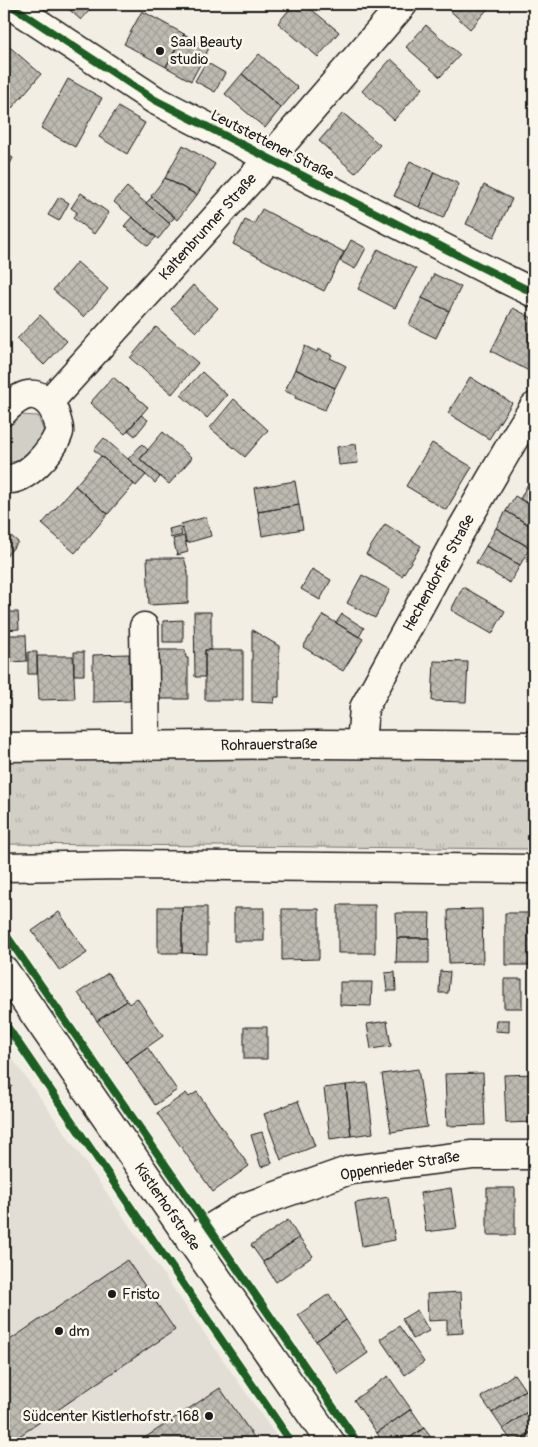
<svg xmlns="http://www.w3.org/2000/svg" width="538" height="1447" font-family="Pangolin,sans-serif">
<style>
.built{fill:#e2ded5}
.grass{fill:#d2cfc6;stroke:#777671}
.park{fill:url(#park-tufts);stroke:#777671}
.building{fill:url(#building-cross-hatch);stroke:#1c1c1c}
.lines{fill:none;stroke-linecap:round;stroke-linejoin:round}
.minor-casing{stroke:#1c1c1c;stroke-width:31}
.minor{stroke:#fbf7ec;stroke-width:28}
.cycleway-casing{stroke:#fbf7ec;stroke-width:11}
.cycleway{stroke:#1b5e20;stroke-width:8}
.poi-dot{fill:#1c1c1c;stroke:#fbf7ec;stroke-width:2}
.labels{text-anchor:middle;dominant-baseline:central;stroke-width:5;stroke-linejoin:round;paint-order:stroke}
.poi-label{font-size:15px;fill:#1c1c1c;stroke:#fbf7ec;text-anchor:start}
.street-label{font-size:15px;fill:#1c1c1c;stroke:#fbf7ec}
</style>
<defs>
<pattern id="park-tufts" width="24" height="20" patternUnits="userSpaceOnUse" patternTransform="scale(1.25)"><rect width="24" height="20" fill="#d2cfc6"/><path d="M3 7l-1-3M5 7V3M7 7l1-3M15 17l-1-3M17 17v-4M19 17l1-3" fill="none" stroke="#b4b1aa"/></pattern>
<pattern id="building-cross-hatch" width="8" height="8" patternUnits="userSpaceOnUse" patternTransform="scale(1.25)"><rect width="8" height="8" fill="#bdbab1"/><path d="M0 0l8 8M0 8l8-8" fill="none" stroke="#a29f98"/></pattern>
</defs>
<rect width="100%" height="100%" fill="#f2eee4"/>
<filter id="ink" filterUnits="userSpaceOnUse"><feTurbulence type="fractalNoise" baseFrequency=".02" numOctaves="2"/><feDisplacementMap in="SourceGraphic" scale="10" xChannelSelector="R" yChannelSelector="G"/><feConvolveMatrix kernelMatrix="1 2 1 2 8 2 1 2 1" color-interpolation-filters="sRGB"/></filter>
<g filter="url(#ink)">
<path class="built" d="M4 1047 37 1093 281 1443H4Z"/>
<path class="grass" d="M18 415 38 416 44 432C41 437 39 446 34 451 27 459 14 465 4 460V430Z"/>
<path class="park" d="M4 756H534V849L4 844Z"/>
<path class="building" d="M63 4H95L81 20Z
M294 4H305L339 32 318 57 278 23Z
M443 4H492L470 29Z
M142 11 184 34 166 67 124 44Z
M426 25 460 55 440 77 406 47Z
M184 34 209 48 191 81 166 67Z
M5 43 41 74 12 108 4 101Z
M259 54 298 88 281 108 242 74Z
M391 59 423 88 394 120 362 91Z
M206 62 225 73 215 92 195 81Z
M242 74 281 108 265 128 225 94Z
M68 79 102 98 75 147 41 128Z
M118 107 145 123 127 154 99 137Z
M343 113 380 145 355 173 319 141Z
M183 145 215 164 197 195 165 178Z
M4 153 13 158 4 175Z
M410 161 434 172 419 207 394 196Z
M434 172 459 184 443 218 419 207Z
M165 178 197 195 177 220 151 196Z
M484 185 512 199 494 237 466 224Z
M127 187 170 224 158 239 114 202Z
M81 193 109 213 94 234 73 218 77 212 71 208Z
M59 197 69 203 59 221 48 215Z
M152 197 175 217 169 223 146 203Z
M262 209 344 252 324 291 233 244 245 220 254 224Z
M132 217 156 237 148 246 124 226Z
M351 240 366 248 355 269 340 261Z
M378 249 416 269 395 308 358 289Z
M77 262 108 289 84 317 53 290Z
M434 274 461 287 449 311 422 298Z
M193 285 218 308 196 332 171 309Z
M422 298 449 311 436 338 409 325Z
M513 308 534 319V362L529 371 491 351Z
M40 315 67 341 44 365 17 339Z
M156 327 198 363 172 394 130 358Z
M305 346 317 352 318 349 332 355 330 358 346 366 335 388 295 369Z
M295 369 335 388 325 410 295 398 296 396 285 391Z
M202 372 227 395 207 418 181 395Z
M113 377 148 407 125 434 90 403Z
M470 377 512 403 489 439 448 413Z
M234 399 268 430 245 457 210 428Z
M141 415 148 420 135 436 128 430Z
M163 432 192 458 169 484 140 459Z
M104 438 146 475 136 486 94 450Z
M432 443 472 467 446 510 406 486Z
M142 444 148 450 140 459 160 477 155 483 128 459Z
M356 444 358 463 339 465 337 447Z
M101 456 134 484 108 514 75 486Z
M534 474V485L529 482Z
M295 481 299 505 258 512 254 488Z
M529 482 534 485V507L520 499Z
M75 486 108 514 75 553 42 524Z
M515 496 534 507V528L506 511Z
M299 505 303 529 262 536 258 512Z
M506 511 534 528V540L530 548 496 528Z
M206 517 211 536 187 543 181 524Z
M385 524 421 546 402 576 366 554Z
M180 526 182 535 171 538 169 529Z
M496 528 530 548 520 565 486 546Z
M4 530 18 542 4 559Z
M184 536 188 552 177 555 173 539Z
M486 546 520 565 510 583 476 563Z
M147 558H184L188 572V603L149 605Z
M312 569 331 580 320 600 301 589Z
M362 575 390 590 375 618 347 603Z
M463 587 505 611 492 634 451 610Z
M4 612H18L19 629 4 630Z
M194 612H211V650H205V677H195Z
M342 614 364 628 359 637 336 623Z
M323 615 363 639 343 671 303 647Z
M183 620V642H163V621Z
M8 630V646H4V631Z
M252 630 279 646V697H275L274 703 252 702Z
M9 635H26L27 661 10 662Z
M4 647H8L11 698 4 699Z
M149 650H185L186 658H188V699H150Z
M205 650H243V700H205Z
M28 652H37V674H28Z
M74 652H84V675H74Z
M129 654 130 701 93 702V655Z
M37 656H73L75 699 39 700Z
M434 661 468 662 466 702 432 701Z
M338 905H375V953H338Z
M158 907H182V953H158Z
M182 907H207V954L182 953Z
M234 908H264V941H234Z
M282 909H319V959L282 960Z
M482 909 483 963 449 964 448 910Z
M59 912 87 953 60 971 32 931Z
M396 913H430L429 938H397Z
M505 913H534V965H505Z
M397 938H429V963H396Z
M440 971 450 972 448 993H439Z
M395 972 396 991H387L385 973Z
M108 973 127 1001 97 1021 78 993Z
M504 979H522V1008H504Z
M340 982H372L371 1006 340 1005Z
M137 998 163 1036 126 1062 97 1021 127 1001 129 1004Z
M496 1020H509V1032L495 1031Z
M387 1021 391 1046 371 1049 367 1024Z
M244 1027H267V1059H244Z
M147 1047 177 1090 155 1105 126 1062Z
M418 1069 427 1127 391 1132 382 1074Z
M483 1073 485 1125 447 1126 445 1074Z
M534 1074V1122L506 1123 504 1075Z
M4 1076 12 1087 4 1093Z
M367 1083 373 1133 351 1136 346 1085Z
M346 1085 351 1136 330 1139 324 1088Z
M197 1092 249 1166 213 1192 157 1113 186 1093 189 1097Z
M298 1101 315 1146 281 1160 264 1114Z
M262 1132 272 1163 261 1167 251 1135Z
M451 1188 457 1228 426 1232 420 1193Z
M487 1188H515V1235H487Z
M388 1197 395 1240 362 1246 355 1203Z
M288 1220 299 1238 263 1262 251 1245Z
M299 1238 313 1256 276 1282 263 1262Z
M127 1260 175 1330 9 1443H4V1427L6 1425 4 1423V1344Z
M461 1292 463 1333 447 1334V1320L428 1321 427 1294Z
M329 1294 346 1320 316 1341 298 1315Z
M417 1310 429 1331 413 1339 402 1319Z
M346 1320 368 1353 338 1374 316 1341Z
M399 1326 424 1362 405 1375 380 1339Z
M514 1374 525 1390 492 1413 481 1397Z
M388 1376 411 1409 377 1433 354 1400Z
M220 1388 258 1443H137Z
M525 1390 534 1403V1407L503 1429 492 1413Z
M534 1407V1430L513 1443 503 1429Z
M411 1409 424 1428 402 1443H383L377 1433Z
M424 1428 435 1443H402Z
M534 1430V1443H515Z"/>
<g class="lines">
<g class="minor-casing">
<path id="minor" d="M9 4 155 100 485 269 534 293
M49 402 269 159 403 4
M4 411C9 406 15 400 22 397 37 389 53 403 56 417 57 422 60 428 59 432 54 450 23 485 4 478
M144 627 146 746
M361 744 364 708 460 532 517 434 534 407
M4 747 319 744 534 746
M4 867 124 865 534 869
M4 970 331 1443
M190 1241 245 1207 350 1170 472 1155H534"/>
</g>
<use href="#minor" class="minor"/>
<g class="cycleway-casing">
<path id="cycleway" d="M9 4 155 100 485 269 534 293
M4 932 358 1443
M4 1022 292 1443"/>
</g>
<use href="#cycleway" class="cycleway"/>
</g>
</g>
<g class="poi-dot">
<circle cx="160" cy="51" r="5"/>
<circle cx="112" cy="1294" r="5"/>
<circle cx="59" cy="1331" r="5"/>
<circle cx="209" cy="1416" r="5"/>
</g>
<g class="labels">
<g class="poi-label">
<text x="170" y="42">Saal Beauty<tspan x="170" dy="17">studio</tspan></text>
<text x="122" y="1294">Fristo</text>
<text x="69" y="1331">dm</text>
<text x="199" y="1416" text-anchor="end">Südcenter Kistlerhofstr. 168</text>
</g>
<g class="street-label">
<text transform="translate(272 145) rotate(27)">Leutstettener Straße</text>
<text transform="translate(208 227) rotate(-48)">Kaltenbrunner Straße</text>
<text transform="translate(439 573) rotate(-61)">Hechendorfer Straße</text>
<text transform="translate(269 745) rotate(-1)">Rohrauerstraße</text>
<text transform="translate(400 1166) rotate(-9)">Oppenrieder Straße</text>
<text transform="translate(167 1207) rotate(55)">Kistlerhofstraße</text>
</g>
</g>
<rect width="538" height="1447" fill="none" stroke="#fbf7ec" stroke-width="20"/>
<rect x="10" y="10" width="518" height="1427" fill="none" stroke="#1c1c1c" stroke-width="2" filter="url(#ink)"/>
</svg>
